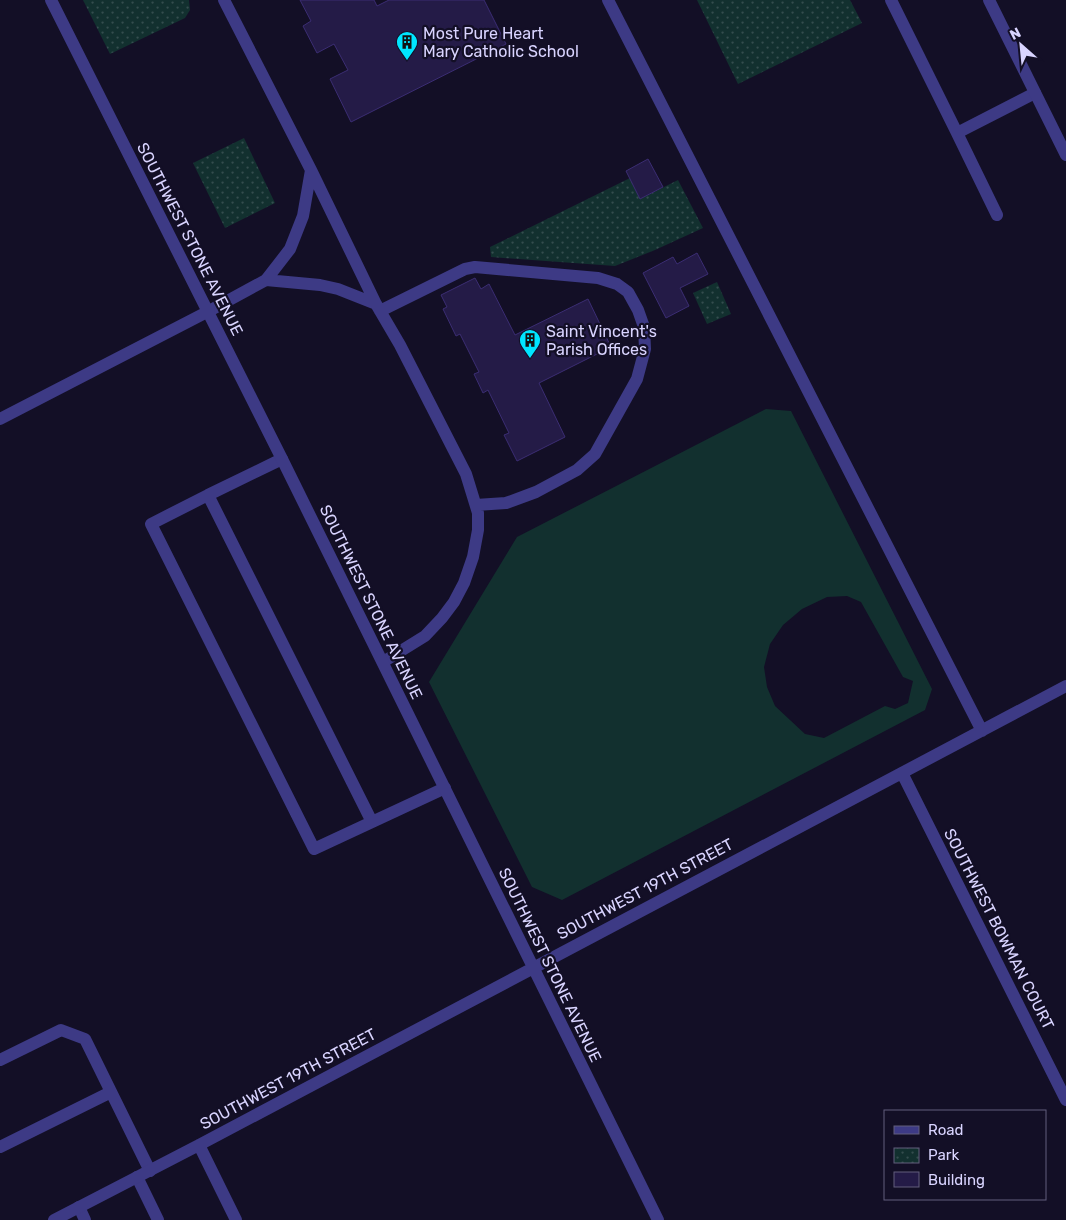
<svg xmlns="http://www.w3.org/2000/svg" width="1066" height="1220" font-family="Rubik,sans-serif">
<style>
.grass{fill:#12302f;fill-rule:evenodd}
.park{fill:url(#park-dots)}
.building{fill:#241b47;stroke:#3b2d73}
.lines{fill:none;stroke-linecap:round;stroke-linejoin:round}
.lane{stroke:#3d3a85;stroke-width:12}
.street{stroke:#3d3a85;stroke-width:12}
.labels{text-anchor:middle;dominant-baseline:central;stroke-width:4.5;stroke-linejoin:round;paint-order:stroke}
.poi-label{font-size:16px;fill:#d9d4ff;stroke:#130f26;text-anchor:start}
.street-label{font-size:16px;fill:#d9d4ff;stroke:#130f26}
</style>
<defs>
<pattern id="park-dots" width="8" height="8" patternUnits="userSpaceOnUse" patternTransform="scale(1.25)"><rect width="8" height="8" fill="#12302f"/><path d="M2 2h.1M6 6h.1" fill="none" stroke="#344d4e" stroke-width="1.8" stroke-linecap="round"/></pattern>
</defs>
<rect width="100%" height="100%" fill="#130f26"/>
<path class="grass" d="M766 409 791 411 932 689 925 710 562 900 532 887 429 682 517 537ZM847 596 861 602 903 677 913 681 908 703 895 709 885 706 824 738 805 734 775 706 767 687 764 667 770 644 783 625 802 609 827 597Z"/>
<path class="park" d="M83 0H189L190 10 185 18 110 54Z
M697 0H850L862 23 738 84Z
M244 138 275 203 225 228 193 163Z
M630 178 640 199 678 180 703 228 655 250 615 266 491 257 490 247Z
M717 282 731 314 707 324 693 293Z"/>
<path class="building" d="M300 0H374L377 6 389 0H484L506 44 351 122 330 79 348 70 334 44 317 53 303 26 311 21Z
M648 159 663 187 640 199 626 171Z
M697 253 708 274 680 288 689 306 666 318 643 273 673 257 677 264Z
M475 278 481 289 489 284 515 335 588 299 611 347 539 383 565 437 517 461 504 435 509 433 488 390 483 393 474 374 479 372 460 334 456 336 443 309 447 307 441 295Z"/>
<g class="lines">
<path class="lane" d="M224 0 311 170 376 304 400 345 466 474 478 513V530L473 557 464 583 454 602 442 618 425 636 383 662
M891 0 957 133 1035 93
M957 133 997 215
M266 280 320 285 338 289 376 304
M209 311 266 280 290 249 303 216 311 170
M380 311 465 269 475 267 598 278 617 284 628 292 638 310 644 327 645 349 637 379 595 454 577 470 536 492 506 503 476 505
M282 459 208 495 372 822 445 788
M208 495 151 524 314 849 372 822
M0 1060 61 1030 85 1039 150 1171
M0 1147 111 1092
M137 1177 158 1220
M79 1207 85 1220"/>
<path class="street" d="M51 0 282 459 658 1220
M608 0 982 731
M989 0 1066 155
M0 419 209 311
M902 773 1066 1100
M199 1145 236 1220
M54 1220 199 1145 1066 686"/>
</g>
<defs>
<g id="building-pin" transform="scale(1.125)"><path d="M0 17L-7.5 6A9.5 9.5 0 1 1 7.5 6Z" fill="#00e5ff" stroke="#130f26"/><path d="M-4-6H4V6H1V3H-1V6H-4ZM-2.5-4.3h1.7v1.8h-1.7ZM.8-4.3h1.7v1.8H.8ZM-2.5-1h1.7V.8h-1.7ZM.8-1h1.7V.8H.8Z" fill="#111"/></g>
</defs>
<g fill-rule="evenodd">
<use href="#building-pin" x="407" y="42"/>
<use href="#building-pin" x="530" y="340"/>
</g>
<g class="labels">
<g class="poi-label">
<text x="423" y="33">Most Pure Heart<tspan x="423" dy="18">Mary Catholic School</tspan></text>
<text x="546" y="331">Saint Vincent's<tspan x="546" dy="18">Parish Offices</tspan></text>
</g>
<g class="street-label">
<text transform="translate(190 239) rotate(63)">SOUTHWEST STONE AVENUE</text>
<text transform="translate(371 602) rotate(64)">SOUTHWEST STONE AVENUE</text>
<text transform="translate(645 889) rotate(-28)">SOUTHWEST 19TH STREET</text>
<text transform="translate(999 929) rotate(63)">SOUTHWEST BOWMAN COURT</text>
<text transform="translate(550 965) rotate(64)">SOUTHWEST STONE AVENUE</text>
<text transform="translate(288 1079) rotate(-28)">SOUTHWEST 19TH STREET</text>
</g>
</g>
<rect x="884" y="1110" width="162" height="90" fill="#130f26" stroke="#625e7d"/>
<rect x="894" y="1126" width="25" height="8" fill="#3d3a85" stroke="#625e7d"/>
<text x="928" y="1135" font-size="15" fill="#d9d4ff">Road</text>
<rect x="894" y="1148" width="25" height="15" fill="url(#park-dots)" stroke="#625e7d"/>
<text x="928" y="1160" font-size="15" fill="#d9d4ff">Park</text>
<rect x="894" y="1172" width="25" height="15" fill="#241b47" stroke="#625e7d"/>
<text x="928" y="1185" font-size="15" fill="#d9d4ff">Building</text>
<g transform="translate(1021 45) rotate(333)" stroke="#130f26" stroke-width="4" paint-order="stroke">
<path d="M0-4L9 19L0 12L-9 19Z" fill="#d9d4ff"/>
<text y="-8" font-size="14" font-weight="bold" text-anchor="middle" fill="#d9d4ff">N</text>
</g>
</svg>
